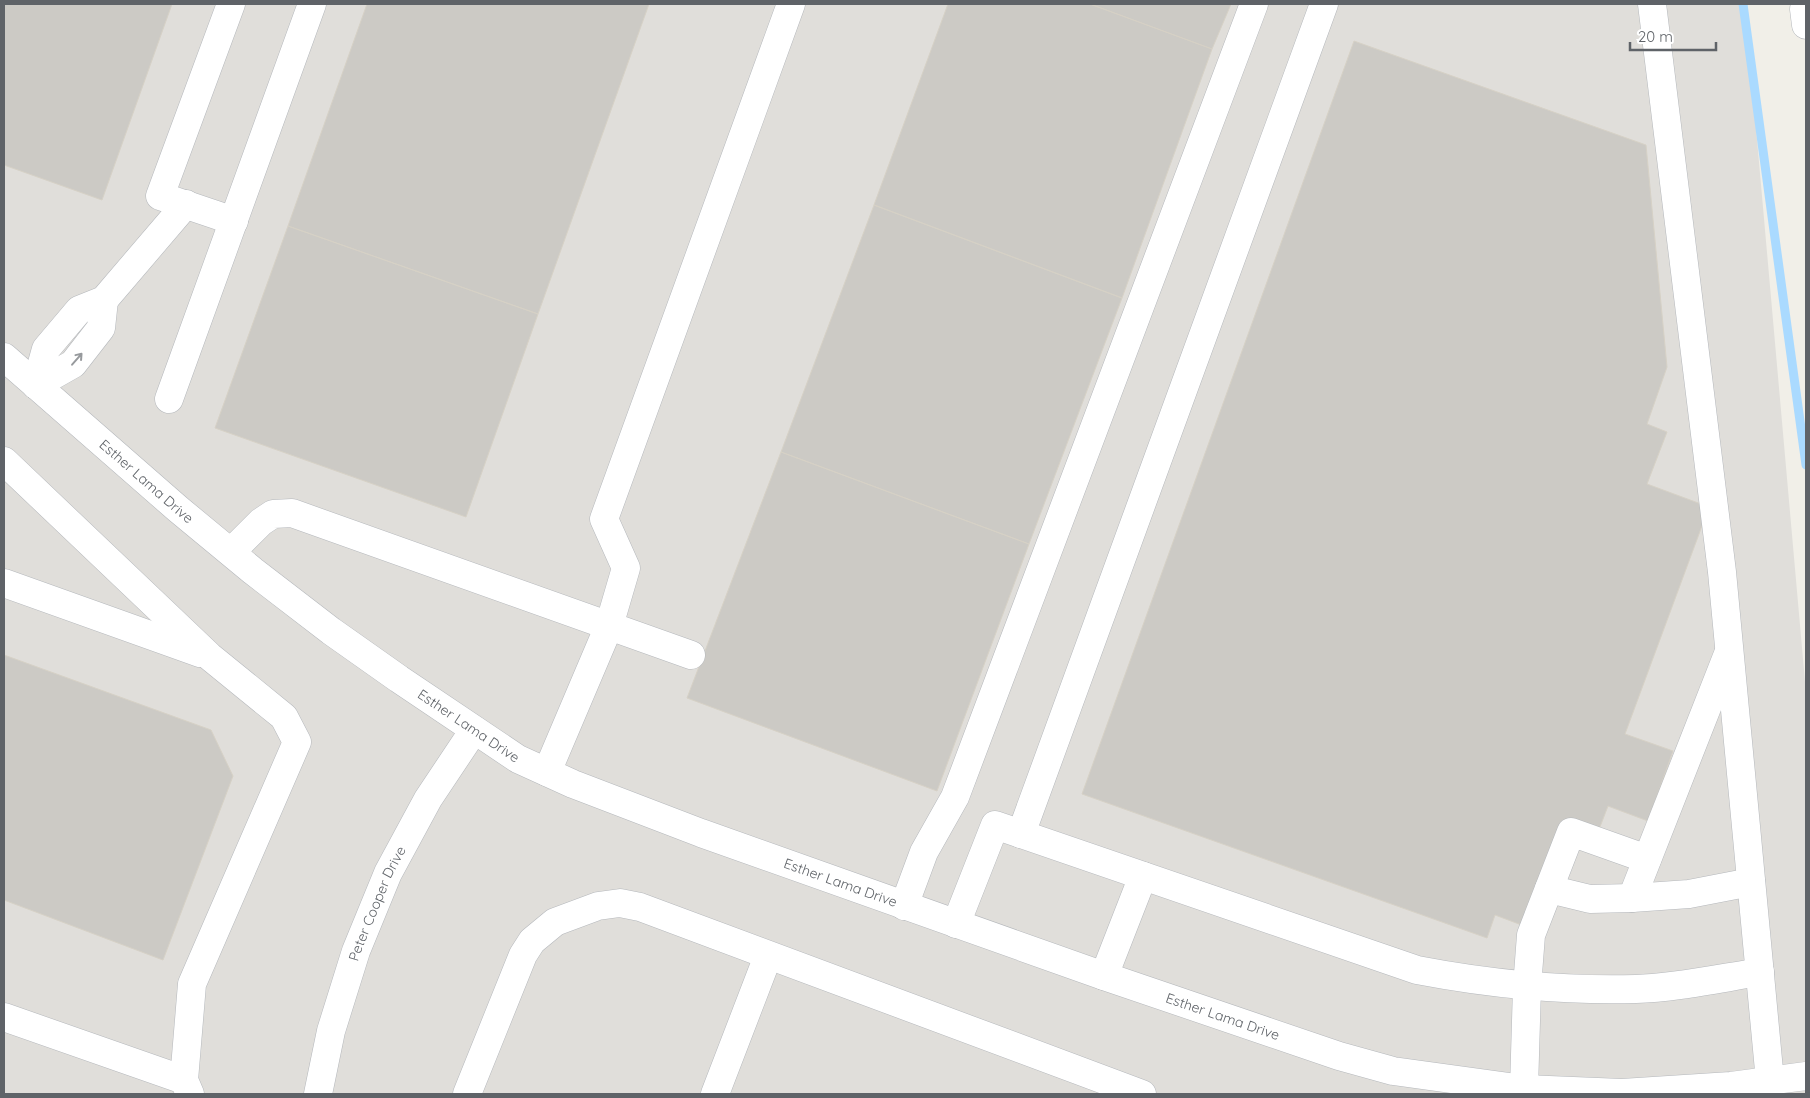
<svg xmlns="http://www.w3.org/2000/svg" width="1810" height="1098" font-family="Quicksand,sans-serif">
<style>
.industrial{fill:#e0deda}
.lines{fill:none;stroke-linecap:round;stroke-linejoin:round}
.stream{stroke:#aadaff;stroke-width:9}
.building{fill:#cccac5;stroke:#d6d1c6}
.minor-casing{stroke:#b5b8bc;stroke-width:29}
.minor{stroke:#fff;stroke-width:28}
.oneway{stroke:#979a9d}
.labels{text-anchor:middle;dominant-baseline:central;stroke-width:4.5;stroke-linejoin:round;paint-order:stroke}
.street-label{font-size:14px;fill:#5f6368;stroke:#fff}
</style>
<rect width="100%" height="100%" fill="#f1efe8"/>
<path class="industrial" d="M4 4H1745L1806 693V1094H4Z"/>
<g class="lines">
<path class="stream" d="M1743 4 1806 465"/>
</g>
<path class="building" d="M4 4H172L102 200 4 165Z
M367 4H649L538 314 288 226Z
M948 4H1090L1212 49 1122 298 874 205Z
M1090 4H1231L1212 49Z
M1354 41 1646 145 1667 367 1647 424 1667 432 1647 484 1709 507 1625 734 1673 751 1648 821 1608 806 1598 832 1566 821 1527 927 1495 915 1487 938 1082 794Z
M874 205 1122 298 1029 544 781 452Z
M288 226 538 314 466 517 215 428Z
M781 452 1029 544 937 791 687 698Z
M4 655 211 730 233 776 163 960 4 900Z"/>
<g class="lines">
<g class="minor-casing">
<g id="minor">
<path d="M231 4 160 196 234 221"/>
<path d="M1652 4 1722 572 1770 1081"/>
<path d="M1806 5 1804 9 1806 25"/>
<path id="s1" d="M4 357 178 509 253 571 331 631 399 679 518 759 573 784 701 833 1104 976 1339 1056 1393 1071 1524 1089 1622 1093 1731 1086 1806 1076"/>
<path d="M36 385 46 349 79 310 104 300 186 204"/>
<path d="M36 385 73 364 101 328 104 300"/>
<path d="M169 399 312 4"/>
<path d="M4 461 209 656 284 717 297 742 192 984 184 1080 190 1094"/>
<path d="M231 552 261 522 273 514 292 513 691 655"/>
<path d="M4 583 200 653"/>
<path d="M547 772 609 626 626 568 604 519 791 4"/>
<path d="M1021 834 1324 4"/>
<path d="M1549 889 1590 899 1632 898 1689 894 1751 882"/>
<path d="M1632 898 1728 654"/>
<path d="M904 906 924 852 955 797 1254 4"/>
<path d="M956 924 995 825 1417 970C1490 984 1562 991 1636 989 1675 988 1721 978 1760 972"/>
<path d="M1104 976 1143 876"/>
<path d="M4 1017 184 1080"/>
<path d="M1524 1089 1527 987 1531 935 1571 832 1647 859"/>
<path id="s2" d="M318 1094 331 1031 356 951 388 873 428 799 474 730"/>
<path d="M467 1094 523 955 532 941 555 922 598 906 620 903 640 907 1142 1094"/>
<path d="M715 1094 768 956"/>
</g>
</g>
<use href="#minor" class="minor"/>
</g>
<defs><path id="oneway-shaft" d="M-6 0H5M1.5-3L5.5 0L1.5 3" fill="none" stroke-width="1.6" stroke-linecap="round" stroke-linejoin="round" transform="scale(1.25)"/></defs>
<use class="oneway" href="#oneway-shaft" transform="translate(77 359) rotate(-49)"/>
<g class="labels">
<g class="street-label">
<text stroke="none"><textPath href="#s1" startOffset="189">Esther Lama Drive</textPath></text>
<text stroke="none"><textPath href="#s1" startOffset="594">Esther Lama Drive</textPath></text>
<text stroke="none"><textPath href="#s1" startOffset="999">Esther Lama Drive</textPath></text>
<text stroke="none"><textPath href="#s2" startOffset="200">Peter Cooper Drive</textPath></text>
<text stroke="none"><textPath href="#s1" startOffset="1404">Esther Lama Drive</textPath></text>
</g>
</g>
<rect width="1810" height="1098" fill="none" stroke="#5f6368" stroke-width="10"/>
<path d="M1630 42v8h86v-8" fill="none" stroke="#5f6368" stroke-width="2.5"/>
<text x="1638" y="42" font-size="15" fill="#5f6368" stroke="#ffffff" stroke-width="4" paint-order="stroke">20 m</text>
</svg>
